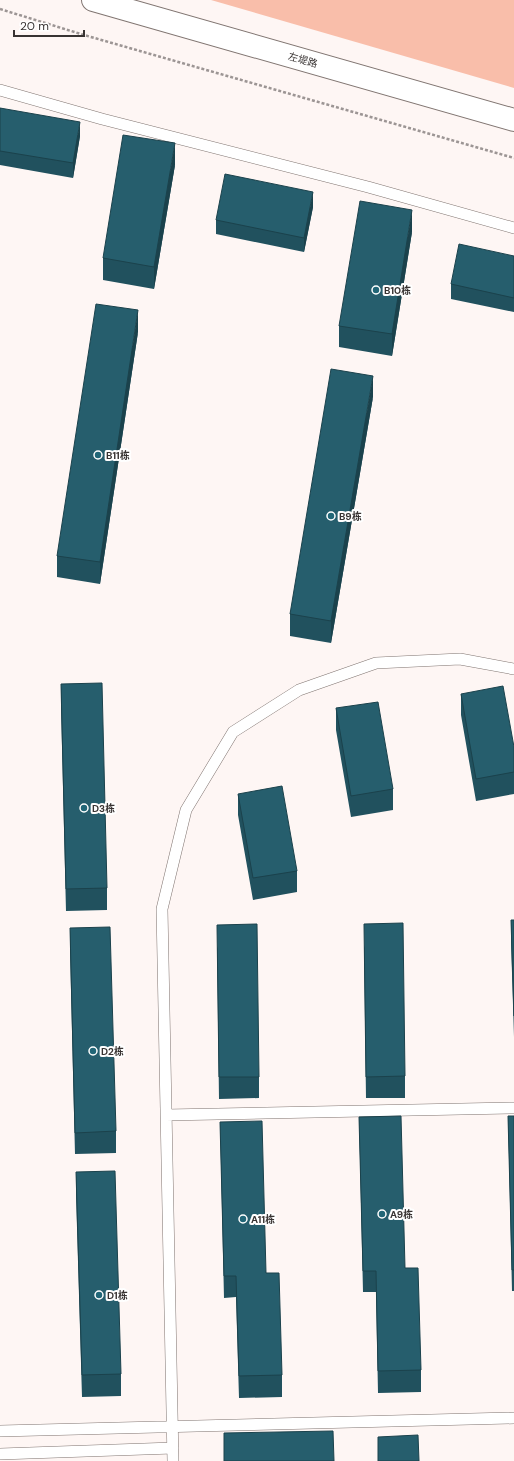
<svg xmlns="http://www.w3.org/2000/svg" width="514" height="1461" font-family="'DM Sans','Noto Sans SC',sans-serif">
<style>
.green{fill:#f9beaa}
.lines{fill:none;stroke-linecap:round;stroke-linejoin:round}
.lane-casing{stroke:#807571;stroke-width:12}
.secondary-casing{stroke:#807571;stroke-width:24}
.path{stroke:#9c9594;stroke-width:2.5;stroke-dasharray:3 2;stroke-linecap:butt}
.lane{stroke:#fff;stroke-width:11}
.secondary{stroke:#fff;stroke-width:22}
.wall{fill:#21515e}
.shaded-wall{fill:#1b424c}
.building{fill:#265e6d;stroke:#1b424c}
.poi-dot{fill:#216677;stroke:#fff;stroke-width:1.5}
.labels{text-anchor:middle;dominant-baseline:central;stroke-width:4;stroke-linejoin:round;paint-order:stroke}
.street-label{font-size:10px;fill:#383332;stroke:#fff}
.poi-label{font-size:10px;font-weight:bold;fill:#383332;stroke:#fff;text-anchor:start}
</style>
<rect width="100%" height="100%" fill="#fef6f4"/>
<path class="green" d="M211 0H514V88Z"/>
<g class="lines">
<g class="lane-casing">
<path id="lane" d="M0 90 102 119 368 187 514 228
M166 1115 514 1108
M0 1431 514 1418
M0 1454 173 1448
M173 1461 162 909 186 810 233 732 299 690 376 663 460 659 514 669"/>
</g>
<g class="secondary-casing">
<path id="secondary" d="M93 0 514 120"/>
</g>
<path class="path" d="M0 9 84 35 514 158"/>
<use href="#lane" class="lane"/>
<use href="#secondary" class="secondary"/>
</g>
<path class="wall" d="M0 108 80 136 73 178 0 165Z
M175 165 154 289 103 280V258Z
M313 207 304 252 216 234V220Z
M412 232 392 356 339 347V326Z
M514 256V312L451 299V284Z
M138 332 100 584 57 577V556Z
M373 397 331 643 290 636V614Z
M61 684 107 888V910L66 911 61 706Z
M461 694 514 747V794L476 801 461 715Z
M336 708 393 789V810L351 817 336 730Z
M238 794 297 871V892L253 900 238 815Z
M511 920H514V1037L511 941Z
M70 928 116 1131V1153L75 1154 70 950Z
M364 945 405 1076V1098H366Z
M217 946 259 1077V1098L219 1099Z
M508 1116H514V1291H512Z
M359 1117 405 1268 421 1370V1392L378 1393 376 1292H363Z
M220 1122 266 1273 282 1375V1397L239 1398 236 1297 224 1298Z
M76 1172 121 1374V1396L82 1397 76 1194Z"/>
<path class="shaded-wall" d="M80 122V136L73 178V163Z
M175 143V165L154 289V267Z
M313 192V207L304 252V238Z
M412 210V232L392 356V334Z
M138 310V332L100 584V562Z
M373 376V397L331 643V621Z"/>
<path class="building" d="M0 108 80 122 73 163 0 151Z
M123 135 175 143 154 267 103 258Z
M225 174 313 192 304 238 216 220Z
M360 201 412 210 392 334 339 326Z
M459 244 514 256V298L451 284Z
M96 304 138 310 100 562 57 556Z
M331 369 373 376 331 621 290 614Z
M102 683 107 888 66 889 61 684Z
M503 686 514 747V772L476 779 461 694Z
M378 702 393 789 351 796 336 708Z
M282 786 297 871 253 878 238 794Z
M511 920H514V1016Z
M403 923 405 1076 366 1077 364 924Z
M257 924 259 1077H219L217 925Z
M110 927 116 1131 75 1133 70 928Z
M401 1116 405 1268H418L421 1370 378 1371 376 1271H363L359 1117Z
M508 1116H514V1270H512Z
M262 1121 266 1273H279L282 1375 239 1376 236 1276H224L220 1122Z
M115 1171 121 1374 82 1375 76 1172Z
M333 1431 334 1461H224V1433Z
M418 1435 419 1461H378V1437Z"/>
<g class="poi-dot">
<circle cx="376" cy="290" r="4"/>
<circle cx="98" cy="455" r="4"/>
<circle cx="331" cy="516" r="4"/>
<circle cx="84" cy="808" r="4"/>
<circle cx="93" cy="1051" r="4"/>
<circle cx="382" cy="1214" r="4"/>
<circle cx="243" cy="1219" r="4"/>
<circle cx="99" cy="1295" r="4"/>
</g>
<g class="labels">
<g class="street-label">
<text transform="translate(303 60) rotate(16)">左堤路</text>
</g>
<g class="poi-label">
<text x="384" y="290">B10栋</text>
<text x="106" y="455">B11栋</text>
<text x="339" y="516">B9栋</text>
<text x="92" y="808">D3栋</text>
<text x="101" y="1051">D2栋</text>
<text x="390" y="1214">A9栋</text>
<text x="251" y="1219">A11栋</text>
<text x="107" y="1295">D1栋</text>
</g>
</g>
<path d="M14 30v6h70v-6" fill="none" stroke="#383332" stroke-width="2"/>
<text x="20" y="30" font-size="12" fill="#383332" stroke="#ffffff" stroke-width="3" paint-order="stroke">20 m</text>
</svg>
